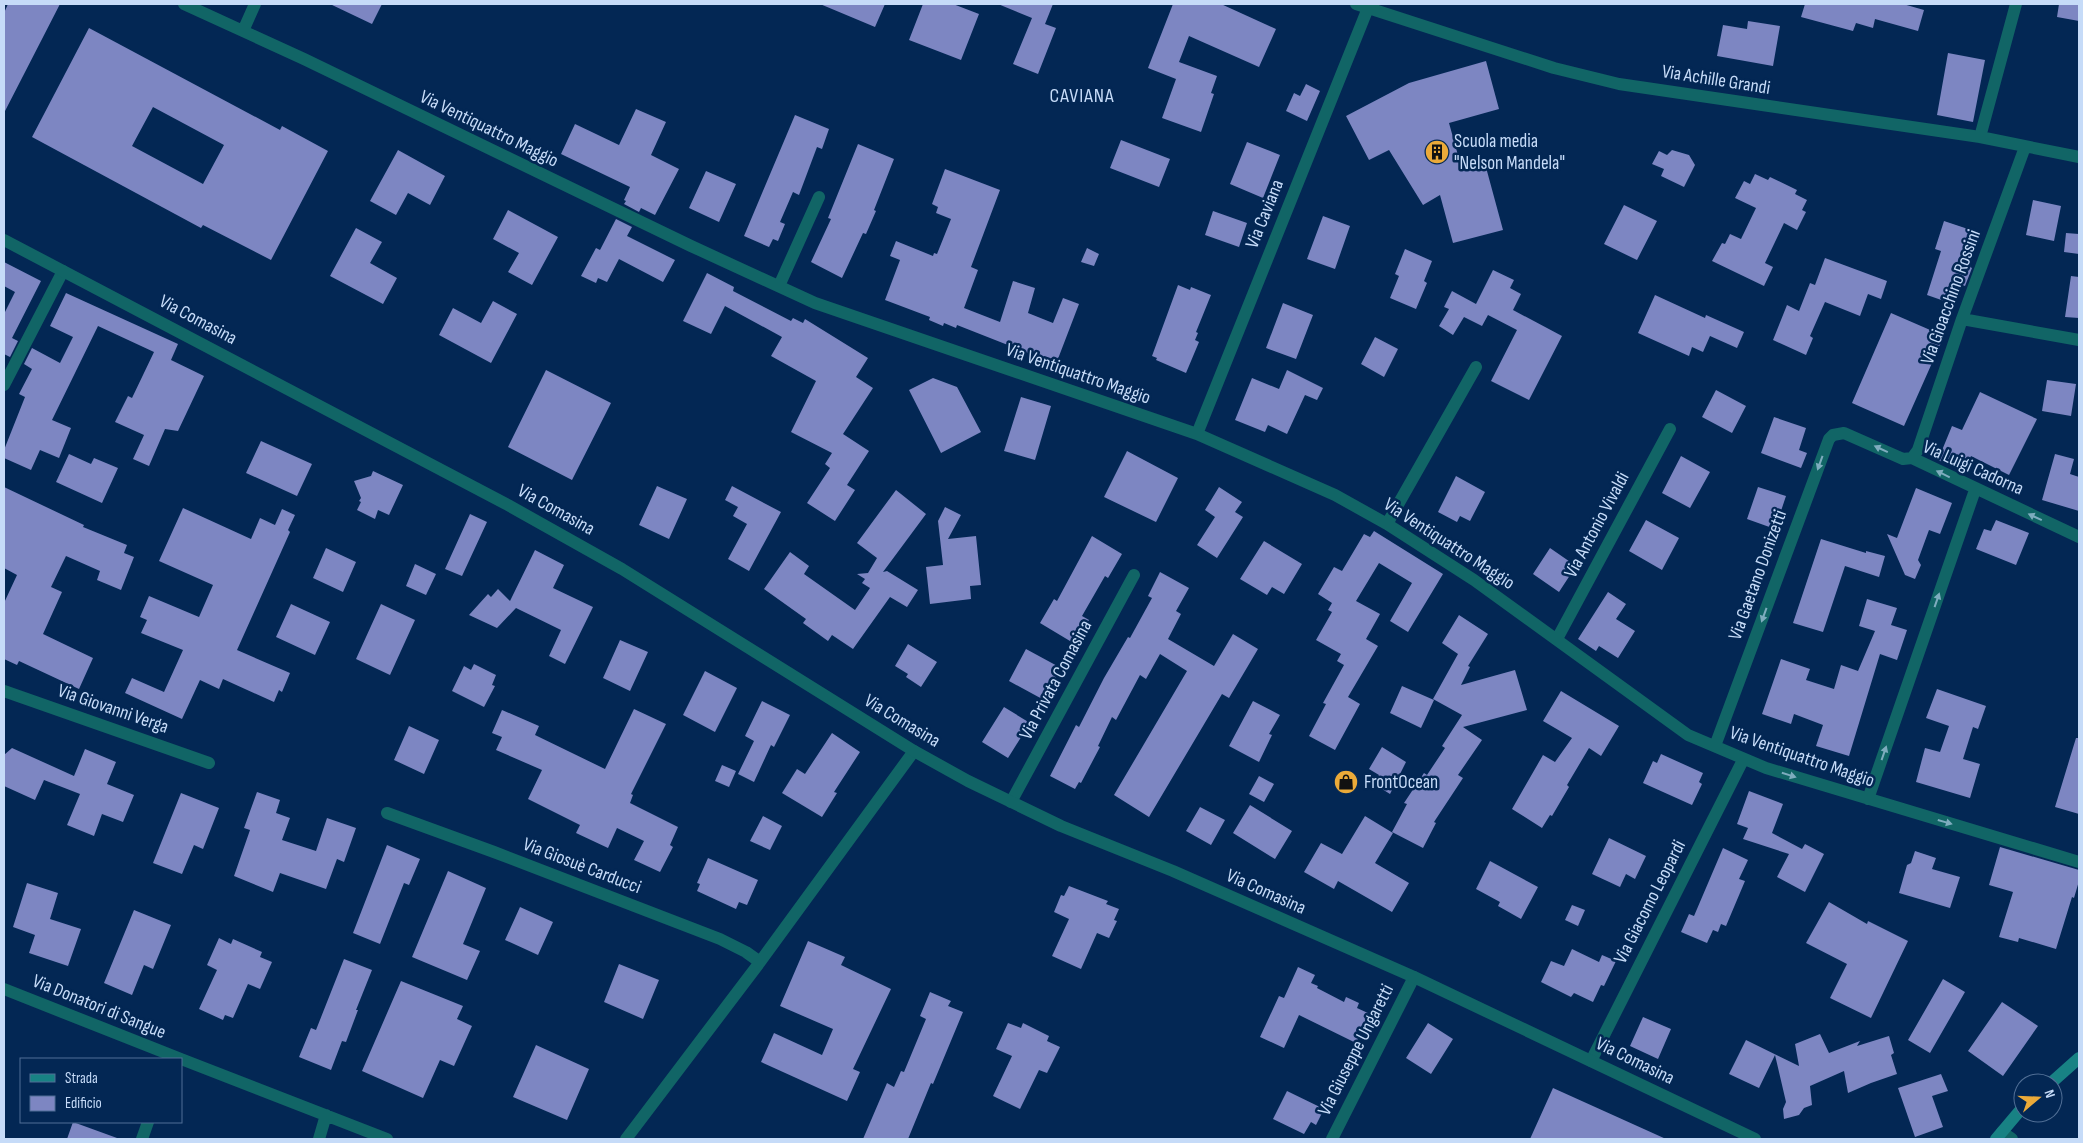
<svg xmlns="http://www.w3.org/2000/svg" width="2083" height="1143" font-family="'Sofia Sans Condensed',sans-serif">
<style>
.building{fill:#7d86c2;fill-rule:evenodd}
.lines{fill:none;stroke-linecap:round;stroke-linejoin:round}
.minor{stroke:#116566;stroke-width:12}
.tertiary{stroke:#116566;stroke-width:12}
.secondary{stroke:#188284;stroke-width:12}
.oneway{fill:#7eacbe}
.labels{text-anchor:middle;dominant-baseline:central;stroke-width:5;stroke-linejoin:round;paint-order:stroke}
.street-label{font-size:19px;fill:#c6dbf8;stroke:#032754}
.poi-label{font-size:19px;fill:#c6dbf8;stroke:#032754;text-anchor:start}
.neighbourhood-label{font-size:20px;letter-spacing:1px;fill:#c6dbf8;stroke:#032754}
</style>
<rect width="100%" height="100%" fill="#032754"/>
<path class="building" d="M8 4H60L4 113V13Z
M330 4H382L372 24Z
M820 4H885L875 27Z
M923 4H953L979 14 961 60 909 40Z
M998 4H1053L1045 24 1056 28 1038 74 1013 64 1032 18Z
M1173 4H1221L1276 29 1259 67 1189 36 1179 62 1217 76 1211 93 1214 94 1201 132 1162 118 1176 79 1148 68Z
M1805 4H1903L1924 10 1918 31 1875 19 1873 28 1856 23 1853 31 1801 17Z
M2059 4H2079V21L2057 17Z
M1748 21 1780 26 1773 66 1717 56 1723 25 1747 29Z
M89 28 280 130 282 126 328 151 271 260 203 225 201 228 32 137ZM153 107 224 145 203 184 132 146Z
M1948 53 1985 60 1973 122 1937 115Z
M1486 61 1499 109 1449 123 1461 166 1484 160 1503 230 1453 243 1440 195 1423 205 1389 150 1369 160 1346 116 1409 83Z
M1306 84 1320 91 1307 121 1286 111 1294 93 1300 96Z
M636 109 666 122 651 155 679 169 655 215 641 208 639 212 624 204 626 201 624 200 630 187 561 154 575 124 619 145Z
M795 115 829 129 822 149 817 147 799 195 793 192 780 222 785 224 778 241 773 239 769 247 744 236Z
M1121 140 1170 159 1159 187 1110 168Z
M1247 142 1280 155 1263 198 1230 184Z
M858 144 894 159 874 210 876 211 866 234 863 233 842 278 811 262 831 219 828 218Z
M398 150 445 176 430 205 408 193 396 215 370 201Z
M1672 150 1689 155 1695 165 1684 187 1661 176 1664 169 1652 164 1659 151 1667 155Z
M945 169 1000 190 971 267 978 270 964 308 1000 322 1013 281 1035 288 1028 313 1053 323 1063 298 1079 304 1056 364 957 325 956 328 944 323 943 326 929 320 930 317 885 300 900 260 890 256 896 241 933 256 934 253 937 254 951 219 936 213 938 207 932 204Z
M706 171 736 184 719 222 689 208Z
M1755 174 1768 180 1770 177 1797 190 1795 194 1807 200 1802 210 1806 212 1797 230 1784 223 1765 263 1773 267 1764 286 1712 261 1722 243 1725 244 1730 234 1741 239 1756 208 1735 198 1744 181 1750 184Z
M2033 200 2061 206 2054 241 2026 235Z
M1624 205 1657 221 1637 260 1604 244Z
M508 210 558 237 532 285 508 272 519 253 493 239Z
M1213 211 1247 223 1239 247 1205 235Z
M1323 216 1350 226 1335 269 1307 259Z
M616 219 632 227 627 236 675 260 663 282 619 259 607 282 598 278 596 283 581 276 596 248 600 250Z
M1944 221 1974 231 1966 256 1972 258 1970 267 1972 268 1965 286 1956 283 1950 303 1927 295 1941 251 1935 249Z
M356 228 382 242 370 263 397 278 383 304 330 276Z
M2066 233 2079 234V254L2064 252Z
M1087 248 1099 254 1094 266 1081 262Z
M1405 249 1432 261 1424 281 1427 283 1416 309 1390 298 1399 276 1395 274Z
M1825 258 1887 281 1881 299 1868 294 1860 316 1825 302 1810 336 1813 338 1806 355 1773 340 1787 305 1799 311 1810 283 1815 285Z
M4 262 41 281 12 338 18 341 10 357 4 354V314L15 292 4 286Z
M1493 270 1514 280 1510 288 1521 294 1513 310 1562 336 1529 400 1491 381 1517 330 1488 315 1482 326 1464 317 1453 335 1439 326 1449 309 1444 307 1452 291 1476 304Z
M707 273 734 287 733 291 791 321 793 318 803 323 805 319 868 358 856 377 873 388 843 434 869 451 847 485 855 490 835 521 807 503 830 468 825 464 832 453 791 432 816 381 771 356 782 337 725 306 711 334 683 321Z
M2071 276 2079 277V318L2065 317Z
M1178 285 1190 290 1191 287 1211 295 1196 332 1198 333 1195 340 1199 342 1186 373 1156 360 1157 358 1152 356Z
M66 293 178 344 171 360 204 376 178 431 165 429 149 466 133 459 144 435 115 422 128 396 132 398 154 352 98 326 52 420 71 428 59 458 40 450 31 470 4 458V450L25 397 19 394 32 369 24 364 32 348 60 363 73 337 50 326Z
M1655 295 1705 318 1706 315 1744 332 1737 348 1710 336 1703 352 1692 347 1689 356 1638 333Z
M493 301 517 314 491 363 439 335 453 308 481 323Z
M1283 303 1313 315 1296 359 1266 348Z
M1891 313 1944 336 1904 426 1852 403Z
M1375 337 1398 349 1384 377 1361 364Z
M546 370 611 403 572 480 508 447Z
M1287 370 1323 388 1317 400 1305 395 1287 434 1268 425 1265 432 1235 420 1252 378 1279 389Z
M933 378 957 387 981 432 941 453 909 390Z
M2047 380 2076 384 2071 416 2042 411Z
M1716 390 1746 406 1732 433 1702 417Z
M1980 392 2037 419 2009 475 1971 456 1964 472 1938 460 1952 426 1962 430Z
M1021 397 1051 406 1035 460 1004 451Z
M1774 417 1806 428 1799 450 1807 453 1801 468 1761 453Z
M261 441 312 464 297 496 246 473Z
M1127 451 1178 478 1156 522 1104 497Z
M69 454 91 464 94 458 118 468 102 503 56 482Z
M2055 454 2074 459 2070 474 2079 477V511L2042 500Z
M1681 456 1710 472 1690 508 1662 493Z
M373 471 403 485 389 515 378 510 375 519 357 510 361 502 359 501 361 498 354 481 371 476Z
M1456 476 1485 492 1470 521 1460 516 1457 522 1438 512Z
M657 486 687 499 669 539 639 525Z
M732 486 781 512 749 571 728 559 747 524 733 516 738 507 725 500Z
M4 487 84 525 83 527 127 545 124 553 134 557 121 590 97 580 100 571 66 556 51 587 62 592 43 634 93 658 79 689 19 661 17 665 4 659V603L17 575 4 568Z
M1219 487 1242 502 1235 512 1243 517 1217 558 1197 545 1215 517 1205 510Z
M1758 487 1786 496 1775 529 1747 519Z
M1916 488 1952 503 1940 534 1929 530 1918 560 1921 565 1915 579 1905 575 1887 534 1897 538Z
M896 490 926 514 883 572 887 571 918 590 907 607 890 597 853 649 832 635 828 641 803 623 806 619 764 589 790 552 809 566 804 574 855 610 870 588 862 583 865 579 857 574 868 573 877 558 857 543Z
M945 507 961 515 948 539 976 536 981 585 970 586 971 599 930 604 926 567 943 565 938 521Z
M183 508 251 539 260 518 275 525 282 509 295 515 288 530 290 532 237 650 290 673 282 692 279 690 274 702 223 679 219 689 200 680 182 719 125 693 132 678 164 692 183 650 141 633 147 620 140 617 149 596 199 617 213 585 159 561Z
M470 514 487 522 462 576 445 569Z
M1646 520 1679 538 1662 570 1629 551Z
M1996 520 2029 533 2016 565 1976 549 1984 529 1991 531Z
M1374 531 1443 574 1408 632 1390 621 1412 583 1379 563 1356 601 1380 614 1366 639 1378 646 1348 697 1360 704 1335 750 1309 736 1326 704 1323 703 1344 665 1337 661 1341 654 1316 640 1332 612 1328 610 1332 603 1318 594 1334 567 1342 571 1364 534 1370 537Z
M1092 536 1122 554 1108 578 1105 576 1082 616 1089 620 1075 644 1040 623 1054 599 1057 601Z
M1821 539 1866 553V551L1885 556 1879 577 1845 566 1823 632 1793 623Z
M1264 541 1302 564 1284 594 1272 587 1267 595 1240 579Z
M326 548 356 562 343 592 313 578Z
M1550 548 1576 566 1559 592 1533 574Z
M535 550 564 565 553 588 593 607 565 664 549 656 561 630 516 608 497 628 469 615 488 594 491 597 498 589 510 601Z
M415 564 436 574 426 595 406 586Z
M1160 572 1189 588 1176 611 1181 614 1168 639 1214 666 1233 634 1258 649 1229 698 1222 694 1149 817 1114 795 1187 671 1160 654 1146 679 1140 675 1116 720 1112 717 1098 746 1100 747 1081 783 1079 782 1075 789 1050 776 1076 725 1079 727 1104 678 1128 637 1130 638 1152 598 1148 596Z
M1608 592 1626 604 1616 619 1635 631 1618 658 1599 646 1596 651 1578 639Z
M1867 599 1897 608 1891 625 1907 630 1897 660 1880 654 1849 756 1816 746 1823 725 1794 714 1791 724 1762 714 1781 659 1810 669 1806 680 1834 689 1841 665 1858 671 1875 631 1859 626Z
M291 604 330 622 315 655 276 637Z
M381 604 415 620 390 675 356 659Z
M1459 615 1488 634 1468 666 1470 667 1461 685 1515 670 1527 710 1463 727 1482 740 1458 775 1463 778 1434 822 1436 823 1423 848 1392 832 1407 804 1404 803 1424 773 1427 775 1445 748 1442 746 1462 715 1433 699 1458 654 1442 643Z
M620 640 648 652 630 691 603 678Z
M908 644 937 662 921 687 906 677 908 674 895 666Z
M1026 649 1061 668 1044 700 1009 681Z
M474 664 496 675 492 685 495 686 484 707 452 691 464 666 471 670Z
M705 671 737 688 715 732 683 715Z
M1402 686 1434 700 1421 728 1390 713Z
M1937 689 1986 706 1978 729 1973 727 1963 759 1980 764 1970 798 1916 782 1925 748 1940 752 1949 726 1926 718Z
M1561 691 1619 726 1601 756 1589 748 1567 785 1569 787 1552 816 1550 815 1542 828 1512 809 1543 755 1555 762 1572 738 1543 721Z
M762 701 790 715 774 747 771 745 754 782 738 774 754 741 745 736Z
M1253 701 1280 715 1269 734 1272 735 1259 762 1229 746Z
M1004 707 1030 723 1008 758 982 742Z
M634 709 666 724 631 794 633 795 630 803 678 827 670 845 673 847 660 872 634 860 644 841 617 828 608 848 576 833 580 825 528 799 542 770 496 750 502 737 492 733 502 710 539 726 535 735 605 769Z
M409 726 439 740 424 774 394 760Z
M832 733 860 752 834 792 837 793 822 817 782 793 797 769 805 774Z
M2076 738H2079V814L2055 807Z
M1382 747 1406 762 1390 794 1374 784 1379 775 1369 769Z
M12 748 74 776 85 749 116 762 107 784 134 795 123 822 102 814 94 836 67 825 80 794 44 780 35 800 4 786V755Z
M1661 754 1703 773 1699 782 1702 784 1692 805 1643 783 1653 761 1657 763Z
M722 765 736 771 729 787 715 781Z
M1259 776 1274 784 1264 802 1249 794Z
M1749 791 1783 804 1772 833 1802 849 1805 844 1824 854 1805 892 1777 877 1789 854 1743 839 1748 828 1737 824Z
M257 792 280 800 276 813 290 818 282 840 316 851 327 818 356 828 344 862 337 859 326 889 280 873 273 892 234 876 250 830 244 828Z
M181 793 219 808 203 849 194 845 182 874 153 863Z
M1250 805 1292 831 1275 859 1233 833Z
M1200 807 1225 820 1211 845 1186 831Z
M763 816 782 826 770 850 750 841Z
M1365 816 1393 833 1375 863 1409 883 1392 912 1338 881 1334 889 1304 872 1321 843 1342 854Z
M1609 838 1646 856 1635 879 1626 874 1620 887 1592 874Z
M387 845 420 859 409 885 404 883 380 944 353 933Z
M2000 847 2079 870V881L2074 898 2072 897 2056 949 2019 938 2018 942 1999 937 2013 892 1989 885Z
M1723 848 1748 860 1739 879 1745 881 1726 926 1721 924 1718 932 1713 930 1707 943 1681 932 1689 914 1694 916Z
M1915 851 1936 858 1932 869 1960 877 1950 908 1899 893 1907 865 1911 863Z
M708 858 758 880 747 905 739 902 736 909 697 891 700 884 697 883Z
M1490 861 1538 887 1521 919 1498 906 1500 902 1476 889Z
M448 871 486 888 463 944 480 951 467 980 412 957Z
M27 883 58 893 50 919 81 929 68 966 29 953 35 935 13 927Z
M1069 886 1108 901 1106 904 1119 909 1114 920 1117 921 1109 938 1097 933 1081 969 1052 956 1069 919 1054 912 1061 895 1064 896Z
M1829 902 1867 924 1868 921 1908 941 1871 1018 1830 998 1847 964 1806 943Z
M1572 905 1585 910 1578 926 1565 920Z
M520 907 553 922 538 955 505 940Z
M134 910 171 925 153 969 144 965 132 995 104 983Z
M219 938 231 944 233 939 262 952 260 957 272 962 260 989 248 984 233 1018 225 1015 223 1020 199 1009 217 970 207 965Z
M808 941 845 957 841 965 891 989 853 1069 860 1072 847 1101 761 1062 774 1033 822 1055 833 1029 780 1006Z
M1572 949 1599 962 1602 955 1616 961 1604 986 1601 985 1593 1002 1574 993 1571 997 1541 982 1551 961 1564 966Z
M344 959 372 970 356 1010H358L346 1042 342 1041 331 1070 299 1057 311 1028 316 1030Z
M619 964 659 980 643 1019 604 1002Z
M1298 967 1315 975 1311 983 1318 986 1317 988 1344 1002 1346 997 1359 1003 1357 1008 1370 1014 1356 1043 1299 1015 1284 1048 1260 1037 1279 996 1284 998Z
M1943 979 1965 992 1930 1053 1908 1040Z
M401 981 463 1006 457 1019 472 1026 454 1066 440 1060 423 1098 362 1071Z
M930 992 951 1001 948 1006 963 1012 933 1084 931 1083 908 1139H863L887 1083 894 1087 901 1071 904 1072 926 1019 920 1016Z
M2002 1002 2038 1026 2003 1076 1968 1051Z
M1643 1017 1671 1029 1658 1059 1630 1046Z
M1008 1023 1021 1028 1023 1023 1049 1036 1047 1041 1060 1047 1047 1073 1039 1070 1020 1109 993 1096 1012 1056 996 1049Z
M1428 1023 1453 1039 1431 1074 1406 1058Z
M1820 1034 1829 1053 1860 1041 1857 1046 1889 1036 1894 1053 1891 1055 1897 1074 1871 1083 1848 1093 1844 1071 1810 1086 1812 1105 1804 1108 1799 1115 1784 1119 1783 1109 1786 1102 1775 1055 1759 1088 1729 1074 1746 1040 1799 1066 1795 1044Z
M536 1045 589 1069 567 1120 513 1097Z
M1941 1074 1948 1091 1932 1096 1943 1127 1915 1137 1898 1088Z
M1553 1088 1666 1139H1530Z
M1287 1091 1324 1109 1316 1125 1311 1122 1304 1134 1273 1119Z
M73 1122 117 1138V1139H67Z"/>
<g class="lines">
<path class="minor" d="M184 4 304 59 691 246 815 303 1197 434 1335 495 1387 524 1474 580 1688 735 1766 768 2079 862
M1356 4 1554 68 1619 84 1980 137 2079 157
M243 31 255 4
M1980 137 2016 4
M779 286 819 197
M1962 319 2079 340
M4 385 63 271
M1197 434 1368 8
M1912 458 1918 450 1962 319 2025 147
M1387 524 1476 367
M1557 639 1670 429
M4 691 209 763
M1715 746 1829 439 1833 435 1844 433 1903 459 1912 458 2079 537
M1868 799 1975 490
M1011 802 1134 575
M387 813 494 852 720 939 746 952 760 962
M4 989 181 1059
M181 1059 387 1139
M1591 1061 1743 760
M2002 1132 2012 1139
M142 1139 148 1122
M319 1139 326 1115
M626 1139 760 962 914 751
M1332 1139 1414 977"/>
<path class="tertiary" d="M4 240 508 505 622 569 914 751 968 781 1061 826 1173 871 1414 977 1755 1139"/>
<path class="secondary" d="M2051 1083 2079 1058
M1996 1139 2023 1107"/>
</g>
<defs><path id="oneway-solid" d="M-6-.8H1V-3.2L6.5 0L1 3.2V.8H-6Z" transform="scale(1.25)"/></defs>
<g class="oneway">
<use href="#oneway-solid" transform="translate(1881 449) rotate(-155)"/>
<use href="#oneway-solid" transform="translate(1820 463) rotate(110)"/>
<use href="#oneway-solid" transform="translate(1943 474) rotate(-154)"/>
<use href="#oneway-solid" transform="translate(2035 517) rotate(-155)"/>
<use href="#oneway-solid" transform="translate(1937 600) rotate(-71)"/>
<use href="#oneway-solid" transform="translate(1764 615) rotate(110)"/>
<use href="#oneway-solid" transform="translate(1884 753) rotate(-71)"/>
<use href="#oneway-solid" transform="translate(1789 775) rotate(17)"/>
<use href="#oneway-solid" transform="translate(1945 822) rotate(16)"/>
</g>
<defs>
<g id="building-disc" transform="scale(1.25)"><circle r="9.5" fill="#ebaa39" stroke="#032754"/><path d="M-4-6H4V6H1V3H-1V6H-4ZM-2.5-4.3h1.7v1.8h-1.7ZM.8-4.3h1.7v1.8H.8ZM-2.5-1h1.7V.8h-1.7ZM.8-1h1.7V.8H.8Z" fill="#111"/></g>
<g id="shop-disc" transform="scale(1.25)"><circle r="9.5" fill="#ebaa39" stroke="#032754"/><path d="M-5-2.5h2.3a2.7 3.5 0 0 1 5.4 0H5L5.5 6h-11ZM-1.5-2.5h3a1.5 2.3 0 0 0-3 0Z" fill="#111"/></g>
</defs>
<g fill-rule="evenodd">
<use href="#building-disc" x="1437" y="152"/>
<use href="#shop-disc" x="1346" y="782"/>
</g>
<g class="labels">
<g class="street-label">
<text transform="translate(1716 80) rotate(9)">Via Achille Grandi</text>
<text transform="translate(489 129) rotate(26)">Via Ventiquattro Maggio</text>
<text transform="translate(1265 214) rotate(-68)">Via Caviana</text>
<text transform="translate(1951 297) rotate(-70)">Via Gioacchino Rossini</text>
<text transform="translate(198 320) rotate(28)">Via Comasina</text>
<text transform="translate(1078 374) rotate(19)">Via Ventiquattro Maggio</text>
<text transform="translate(1973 468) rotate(24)">Via Luigi Cadorna</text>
<text transform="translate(556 510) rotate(29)">Via Comasina</text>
<text transform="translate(1597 525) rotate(-62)">Via Antonio Vivaldi</text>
<text transform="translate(1449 544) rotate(33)">Via Ventiquattro Maggio</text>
<text transform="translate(1758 575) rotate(-70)">Via Gaetano Donizetti</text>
<text transform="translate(1056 680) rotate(-62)">Via Privata Comasina</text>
<text transform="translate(113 709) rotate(19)">Via Giovanni Verga</text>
<text transform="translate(902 721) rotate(31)">Via Comasina</text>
<text transform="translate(1802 757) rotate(19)">Via Ventiquattro Maggio</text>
<text transform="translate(582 866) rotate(21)">Via Giosuè Carducci</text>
<text transform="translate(1266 892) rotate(24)">Via Comasina</text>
<text transform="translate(1650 902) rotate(-63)">Via Giacomo Leopardi</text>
<text transform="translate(99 1007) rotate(22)">Via Donatori di Sangue</text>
<text transform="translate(1356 1050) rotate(-63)">Via Giuseppe Ungaretti</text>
<text transform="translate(1635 1061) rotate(26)">Via Comasina</text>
</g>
<g class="poi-label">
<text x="1454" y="141">Scuola media<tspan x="1454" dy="22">"Nelson Mandela"</tspan></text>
<text x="1364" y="782">FrontOcean</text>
</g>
<g class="neighbourhood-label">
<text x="1082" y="96">CAVIANA</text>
</g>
</g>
<rect width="2083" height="1143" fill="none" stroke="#c6dbf8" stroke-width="10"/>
<rect x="20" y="1058" width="162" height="65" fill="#032754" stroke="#516f96"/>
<rect x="30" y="1074" width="25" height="8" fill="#188284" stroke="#516f96"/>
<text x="65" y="1083" font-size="15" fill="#c6dbf8">Strada</text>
<rect x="30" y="1096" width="25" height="15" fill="#7d86c2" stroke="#516f96"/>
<text x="65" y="1108" font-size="15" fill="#c6dbf8">Edificio</text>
<g transform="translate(2038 1098) rotate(71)"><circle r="24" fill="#032754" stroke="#516f96"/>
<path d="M0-4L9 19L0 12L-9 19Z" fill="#ebaa39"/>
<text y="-8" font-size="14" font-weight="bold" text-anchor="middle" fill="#c6dbf8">N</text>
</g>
</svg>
